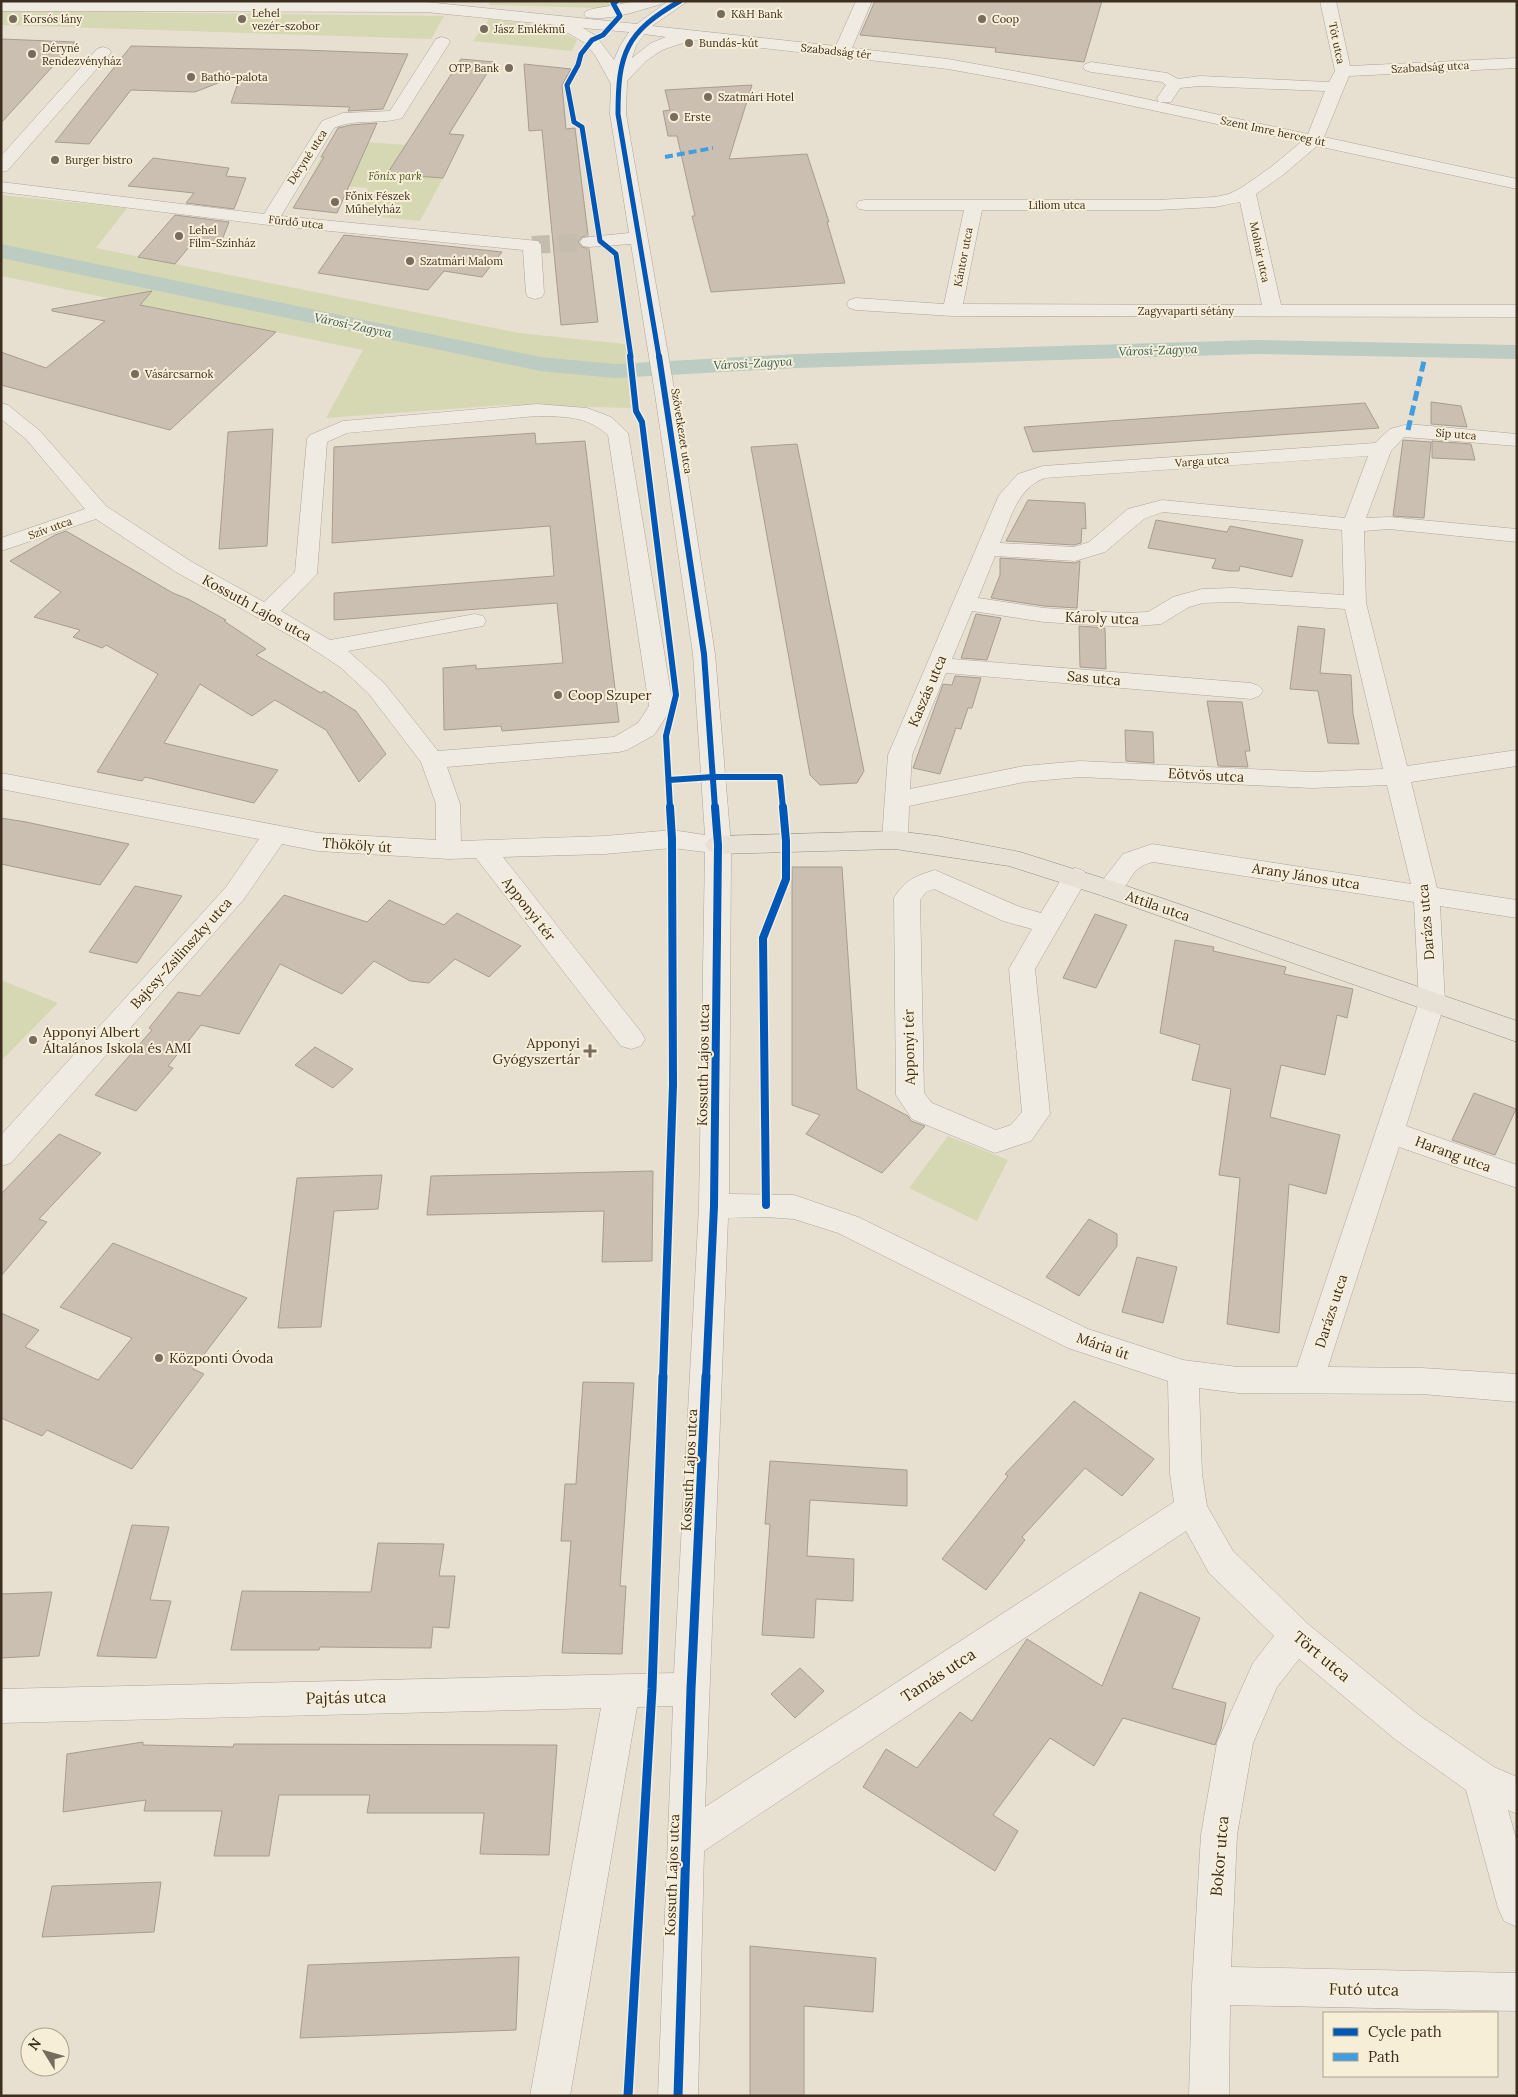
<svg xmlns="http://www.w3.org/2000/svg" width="1518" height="2097" font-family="Lora,serif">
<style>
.green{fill:#d6d7b3}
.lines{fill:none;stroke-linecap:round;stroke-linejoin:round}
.canal{fill:#bcccc2;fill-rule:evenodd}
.building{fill:#cbbfb2;stroke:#a89c90}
.minor-tunnel{stroke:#c5bcae;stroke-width:18;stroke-dasharray:18 9;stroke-linecap:butt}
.minor-casing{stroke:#ada599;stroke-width:1}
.major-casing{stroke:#928b80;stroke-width:1}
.minor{fill:#efebe3;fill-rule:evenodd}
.major{fill:#e6e1d4;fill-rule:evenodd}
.quiet-far1{stroke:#3f9de0;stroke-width:4;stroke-dasharray:8 4;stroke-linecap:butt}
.quiet{stroke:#3f9de0;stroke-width:5;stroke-dasharray:10 5;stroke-linecap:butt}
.cycleway-far3-casing{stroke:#f7eed8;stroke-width:7}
.cycleway-far2-casing{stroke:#f7eed8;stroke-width:9}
.cycleway-far1-casing{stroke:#f7eed8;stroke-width:11}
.cycleway-casing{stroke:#f7eed8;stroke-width:12}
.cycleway-far3{stroke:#0057b8;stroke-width:5}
.cycleway-far2{stroke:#0057b8;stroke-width:6}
.cycleway-far1{stroke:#0057b8;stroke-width:8}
.cycleway{stroke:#0057b8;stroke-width:9}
.poi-dot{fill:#786c5e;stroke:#f7eed8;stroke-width:2}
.labels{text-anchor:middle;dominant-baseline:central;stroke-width:4;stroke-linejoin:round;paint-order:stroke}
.far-poi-label{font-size:11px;fill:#3d2e20;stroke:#f7eed8;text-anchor:start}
.far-street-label{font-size:11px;fill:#3d2e20;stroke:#f7eed8}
.far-park-label{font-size:11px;font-style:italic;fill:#4d5a26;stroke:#f7eed8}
.far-water-label{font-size:12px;font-style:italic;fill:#2f5d5a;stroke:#f7eed8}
.street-label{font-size:14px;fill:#3d2e20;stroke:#f7eed8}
.poi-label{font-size:14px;fill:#3d2e20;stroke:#f7eed8;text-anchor:start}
.near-street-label{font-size:16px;fill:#3d2e20;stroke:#f7eed8}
</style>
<rect width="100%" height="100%" fill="#e7e0d1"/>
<path class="green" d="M490 1H639L601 8 489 5Z
M1 11H10L444 16 431 39 1 25Z
M489 19C519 23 551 24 577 40L572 51 473 41Z
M351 141 435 147 443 178 420 221 351 214 368 188 308 183 321 157 341 158Z
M1 195 127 208 96 248 519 333 625 344 632 408 504 405 326 418 363 350 1 276Z
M1 980 58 1003 1 1061Z
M948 1136 1008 1160 977 1221 909 1188Z"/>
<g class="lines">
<path class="canal" d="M1 244 540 357 615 364 797 354 1257 340 1517 345V359L1257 354 797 368 615 378 540 371 1 258Z"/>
</g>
<path class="building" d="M875 1H1102L1084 62 995 52 996 48 860 35Z
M1 39 75 42 1 123Z
M131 46 303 50 408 54 383 109 348 111 350 107 231 103 241 74 195 92 131 90 89 144 55 142Z
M461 59 494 62 449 134 464 135 443 178 387 174Z
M524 64 571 69 562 85 566 129 575 128 588 235 582 237 578 242 582 247 589 249 598 322 561 325 542 130 529 131Z
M752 85 729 159 807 154 829 222H827L845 283 711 292 692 216H695L677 136H668L663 111 670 110 665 90Z
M377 123 337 213 293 208 324 157H321L338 128 351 125Z
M153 158 229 168 226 176 246 178 234 209 186 203 194 193 128 186Z
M175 215 229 222 220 245 194 241 175 264 138 257Z
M344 235 502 252 482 277 444 271 428 290 318 273Z
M152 291 140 305 276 332 170 430 1 385V352L46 368 105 321 52 311V309Z
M1431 402 1461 406 1467 427 1431 424Z
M1365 403 1379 428 1033 452 1024 427Z
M273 429 267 546 219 549 228 432Z
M535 433 536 444 585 441 619 722 502 731 501 726 444 730 443 668 476 665V669L563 663 557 603 334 620V593L554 576 550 526 332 543 334 447Z
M1403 440 1431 442 1424 518 1393 516Z
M1432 441 1471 444 1475 460 1432 458Z
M797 444 864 771 857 783 820 785 810 775 751 447Z
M1028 500 1085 503 1086 529 1082 528 1081 543 1074 545 1006 541Z
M1156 520 1227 532 1230 526 1303 540 1292 577 1240 566 1239 571H1229L1212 568 1216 559 1148 548Z
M66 531 173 593 188 599 226 620 224 621 266 649 256 655 321 693 324 691 356 711 386 754 359 782 326 730 275 700 252 716 200 684 164 743 278 770 254 803 145 777 142 781 97 772 158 674 106 645 102 648 73 637 80 630 34 617 61 592 10 561 55 535Z
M1000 558 1075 563 1080 561 1077 608 1044 606 991 598 1000 575Z
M976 614 1001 618 987 660 961 658Z
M1079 626 1105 628 1106 669 1080 667Z
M1298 626 1325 629 1320 673 1351 675 1353 714 1359 744 1328 743 1318 691 1290 689Z
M955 676 981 678 972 708H968L961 729 956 728 940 774 913 768 943 684 952 685Z
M1207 701 1242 702 1250 751H1245L1248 767 1218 766Z
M1125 730 1153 732 1154 763 1126 761Z
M1 818 26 822 129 844 100 885 1 864Z
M792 867H842L857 1089 908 1116 911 1121 925 1126 882 1173 806 1134 820 1115 792 1105Z
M135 886 182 896 137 963 89 952Z
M284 895 367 922 389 900 444 925 457 913 521 946 489 977 455 959 429 983 410 981 374 961 342 994 280 964 239 1034 201 1025 168 1066 173 1068 136 1111 95 1095 152 1030 149 1028 178 992 200 996Z
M1095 914 1127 925 1096 988 1063 978Z
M1175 940 1214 947 1213 951 1286 967 1284 974 1353 989 1347 1018 1337 1015 1325 1075 1281 1065 1270 1117 1340 1135 1326 1194 1289 1184 1279 1333 1227 1324 1240 1178 1219 1175 1231 1089 1192 1080 1200 1045 1160 1033Z
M315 1047 353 1069 333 1088 295 1065Z
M1474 1093 1516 1109 1495 1155 1452 1140Z
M59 1134 101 1153 39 1219 47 1222 1 1276V1194Z
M653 1171 652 1261 602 1262 604 1211 427 1215 431 1176Z
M382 1175 378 1209 334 1211 321 1327 278 1328 297 1178Z
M1089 1219 1117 1234V1246L1079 1296 1046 1277Z
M113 1243 247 1298 193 1369 204 1374 132 1469 47 1430 42 1436 1 1418V1313L39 1330 25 1347 98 1380 132 1338 60 1307Z
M1137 1257 1177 1267 1163 1323 1122 1312Z
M583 1382 634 1383 620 1586H626L622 1654 562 1653 571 1541H561L565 1484H576Z
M1074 1401 1154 1459 1122 1496 1085 1468 1022 1537 1025 1540 986 1590 942 1559 1008 1476 1005 1474Z
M770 1461 907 1470V1506L810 1500 807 1556 854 1559 853 1601 816 1599 814 1638 762 1635 770 1524H765Z
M132 1525 169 1527 150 1600 171 1601 156 1658 97 1656Z
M378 1543 444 1544 439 1576H455L449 1628 433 1627 431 1648 320 1647 319 1650H231L242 1591 371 1592Z
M52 1592 39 1656 1 1658V1594Z
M1140 1592 1200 1618 1172 1688 1226 1703 1221 1729 1215 1745 1123 1718 1094 1766 1050 1738 993 1815 1018 1831 995 1871 863 1787 886 1749 917 1768 960 1712 972 1721 1027 1639 1102 1686Z
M800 1668 824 1691 795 1718 771 1694Z
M143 1742V1745L233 1747 234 1744 557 1745 549 1855 480 1854 484 1813H367L370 1795H279L269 1856H214L222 1811H144L146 1800 63 1812 67 1754Z
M161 1882 154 1932 42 1937 52 1886Z
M750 1946 876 1958 873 2012 804 2006V2096H750Z
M519 1957 516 2030 300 2038 308 1965Z"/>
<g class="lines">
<path class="minor-tunnel" d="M532 245 589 242"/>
<g class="minor-casing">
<path id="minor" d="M1 1 426 2 637 24 668 1H688L652 26 836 46 856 1H872L852 48 948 59 1030 74 1308 134 1325 91 1200 86 1180 88 1171 102H1159L1157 98 1166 85 1162 82 1091 72 1085 70 1083 67 1085 64 1091 62 1167 73 1178 79 1200 76 1329 82 1335 71 1320 1H1336L1350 66 1517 58V68L1349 76 1324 137 1517 179V189L1317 146 1283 175 1256 194 1281 305H1517V317L952 316 856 310 849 308 847 304 849 300 856 298 944 304 964 210H865L859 209 856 205 859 201 865 200H1157L1215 197 1229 194 1241 188 1271 167 1301 142 1030 84 948 69 692 40 662 50 646 61 627 81 626 114 675 394 715 654 731 845 729 1194 794 1195 858 1217 1088 1329 1183 1360 1238 1367H1297L1419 1002 1414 902 1153 862C1150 863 1145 864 1142 866 1124 877 1127 903 1100 895L1096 889 1123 854 1152 844 1411 884 1387 785 1312 788 1080 777 1024 782 909 806 908 840 904 846 895 849 886 846 882 840 888 755 999 495 1018 474 1043 466 1375 443 1390 429 1408 424 1517 434V446L1404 437 1391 451 1366 518 1389 517 1517 529V542L1389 529 1364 531 1366 603 1407 766 1517 750V766L1411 782 1437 888 1517 900V918L1440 906 1445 1002 1406 1126 1517 1165V1188L1399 1147 1328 1367 1422 1368 1517 1374V1402L1422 1394 1238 1393 1199 1388 1202 1474 1207 1506 1233 1551 1308 1624 1420 1716 1494 1767 1517 1777V1814L1508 1810 1517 1842V1927L1504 1921 1498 1908 1466 1790 1396 1740 1299 1659 1277 1687 1253 1743 1237 1835 1231 1967 1517 1973V2011L1230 2005 1229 2096H1189L1192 1986 1201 1835 1217 1743 1253 1663 1274 1636 1209 1573 1186 1531 704 1851 698 2096H658L673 1706 637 1707 570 2096H530L601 1708 1 1723V1689L674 1673 699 1206 705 852 672 848 605 854 503 857 641 1032 645 1039 641 1046 631 1049 621 1046 476 858 449 859 318 851 282 844 244 899 11 1163 1 1166V1135L226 887 259 839 1 789V773L318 833 436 840V804L421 762 369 694 340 667 305 644 176 572 96 519 1 551V538L85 509 26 439 1 419V403L8 405 40 431 106 506 192 562 264 602 295 572 307 439 310 435 343 421 537 404 587 408 611 417 628 433 673 706 654 735 627 750 619 752 447 767 460 804 461 841 605 836 672 830 705 835 693 654 655 394 631 244 589 247 583 246 580 242 583 238 589 237 629 233 610 114 611 84 595 55 585 43 568 33 557 29 556 25 426 12 1 11ZM583 28 629 32 620 46 614 60 596 36ZM644 34 666 37 651 43 632 58 636 46ZM1240 202 1262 305 963 304 982 210H1157L1215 207ZM537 416C565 417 585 415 608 435L649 706 638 723 614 737 438 751 385 684 348 651 483 626 486 621 483 616 475 614 330 640 281 611 317 574 327 442 347 433ZM1368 456 1345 518 1162 500 1128 509 1089 542 1074 547 1000 543C1011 518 1017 488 1045 478ZM1163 512 1342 530 1344 595 1233 588 1202 589 1173 597 1148 612 1125 613 1044 608 978 598 995 556 1075 561 1105 552 1144 519ZM1233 602 1345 609 1383 769 1312 772 1080 761 1024 766 910 789 912 755 946 673 1251 699 1259 696 1263 691 1259 686 1251 683 952 659 972 611 1044 622 1125 627 1161 624 1189 607 1203 603ZM766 1217 794 1219 838 1233 1068 1348 1168 1381 1170 1474 1174 1502 705 1807 728 1218Z
M637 1H664L661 4C641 10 607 22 586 17L584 14 586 11 592 9Z
M442 37 448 39 450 42 402 118C380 125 356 118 334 128L281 216 538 241 541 245 544 293 542 297 535 299 528 297 526 293 523 250 269 225 1 192V182L264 214 322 121 343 113 390 111 436 39Z
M103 47 109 49 111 52 109 55 7 171 1 172V156L97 49Z
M1075 868 1084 871 1088 877 1035 969 1050 1114 1031 1141 995 1153 912 1119 896 1095 894 898C905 880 915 876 935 870L1020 907 1041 913 1066 871ZM934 889 1003 921 1032 929 1009 969 1022 1112 1011 1125 996 1130 932 1103 924 1093 920 900 926 892Z"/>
</g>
<g class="major-casing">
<path id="major" d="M895 831 937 836 1020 852 1118 883 1517 1021V1042L1100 895 1009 866 895 849 718 854 709 851 705 845 709 839 718 836Z"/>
</g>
<use href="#minor" class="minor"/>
<use href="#major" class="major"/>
<path class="quiet-far1" d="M665 157 713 148"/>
<path class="quiet" d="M1408 430 1424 361"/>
<g class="cycleway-far3-casing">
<path id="cycleway-far3" d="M617 1 613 3 620 16 603 35 592 40 581 54 578 65 567 85 574 122 582 127 600 241 616 254 631 357
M659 357 618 114C618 53 626 32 680 1"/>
</g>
<g class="cycleway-far2-casing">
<path id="cycleway-far2" d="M630 356 636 411 642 422 676 695 666 736 670 808
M659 356 704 654 715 808
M669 780 713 777H780L783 808"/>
</g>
<g class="cycleway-far1-casing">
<path id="cycleway-far1" d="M766 1205 763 938 786 879V841L783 807
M663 1378 673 1085 672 839 670 807
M706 1378 714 1206 718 845 715 807"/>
</g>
<g class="cycleway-casing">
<path id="cycleway" d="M628 2096 652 1689 663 1376
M678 2096 691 1689 706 1376"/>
</g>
<use href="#cycleway-far3" class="cycleway-far3"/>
<use href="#cycleway-far2" class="cycleway-far2"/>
<use href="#cycleway-far1" class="cycleway-far1"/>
<use href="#cycleway" class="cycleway"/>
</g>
<g class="poi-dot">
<circle cx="721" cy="14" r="5"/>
<circle cx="13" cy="19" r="5"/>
<circle cx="242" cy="19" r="5"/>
<circle cx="982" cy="19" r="5"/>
<circle cx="484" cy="29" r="5"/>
<circle cx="689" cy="43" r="5"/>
<circle cx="32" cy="54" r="5"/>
<circle cx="509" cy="68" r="5"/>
<circle cx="191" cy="77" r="5"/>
<circle cx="708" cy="97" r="5"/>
<circle cx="674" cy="117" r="5"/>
<circle cx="55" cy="160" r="5"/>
<circle cx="335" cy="202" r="5"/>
<circle cx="179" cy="236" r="5"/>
<circle cx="410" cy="261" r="5"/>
<circle cx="135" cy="374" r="5"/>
<circle cx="558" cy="695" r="5"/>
<circle cx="33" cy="1040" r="5"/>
<path d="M587.5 1043.5h5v5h5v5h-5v5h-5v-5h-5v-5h5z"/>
<circle cx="159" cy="1358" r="5"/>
</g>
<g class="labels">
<g class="far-poi-label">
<text x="252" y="13">Lehel<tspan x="252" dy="13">vezér-szobor</tspan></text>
<text x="731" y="14">K&amp;H Bank</text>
<text x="23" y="19">Korsós lány</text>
<text x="992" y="19">Coop</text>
<text x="494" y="29">Jász Emlékmű</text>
<text x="699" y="43">Bundás-kút</text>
<text x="42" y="48">Déryné<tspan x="42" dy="13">Rendezvényház</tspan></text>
<text x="499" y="68" text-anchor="end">OTP Bank</text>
<text x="201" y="77">Bathó-palota</text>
<text x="718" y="97">Szatmári Hotel</text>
<text x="684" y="117">Erste</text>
<text x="65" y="160">Burger bistro</text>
<text x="345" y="196">Főnix Fészek<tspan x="345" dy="13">Műhelyház</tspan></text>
<text x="189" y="230">Lehel<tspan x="189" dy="13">Film-Színház</tspan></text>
<text x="420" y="261">Szatmári Malom</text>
<text x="145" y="374">Vásárcsarnok</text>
</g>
<g class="far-street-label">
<text transform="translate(1337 43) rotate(78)">Tót utca</text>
<text transform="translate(836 51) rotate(6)">Szabadság tér</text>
<text transform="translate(1430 67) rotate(-3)">Szabadság utca</text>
<text transform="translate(1273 131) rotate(12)">Szent Imre herceg út</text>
<text transform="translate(307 157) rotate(-57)">Déryné utca</text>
<text x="1057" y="205">Liliom utca</text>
<text transform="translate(296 222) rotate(6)">Fürdő utca</text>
<text transform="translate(1260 252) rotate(78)">Molnár utca</text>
<text transform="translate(963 257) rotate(-79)">Kántor utca</text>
<text x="1186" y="311">Zagyvaparti sétány</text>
<text transform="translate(682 431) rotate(81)">Szövetkezet utca</text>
<text transform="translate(1456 434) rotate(5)">Síp utca</text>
<text transform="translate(1202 461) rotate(-4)">Varga utca</text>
<text transform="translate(50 528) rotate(-20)">Szív utca</text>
</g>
<g class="far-park-label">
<text x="395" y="176">Főnix park</text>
</g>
<g class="far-water-label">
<text transform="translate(353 325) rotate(12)">Városi-Zagyva</text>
<text transform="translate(1158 350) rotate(-2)">Városi-Zagyva</text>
<text transform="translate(753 363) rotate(-3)">Városi-Zagyva</text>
</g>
<g class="street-label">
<text transform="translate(257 608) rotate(29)">Kossuth Lajos utca</text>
<text transform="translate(1102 618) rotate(2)">Károly utca</text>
<text transform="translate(1094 678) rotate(5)">Sas utca</text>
<text transform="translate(927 691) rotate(-67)">Kaszás utca</text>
<text transform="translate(1206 775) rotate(3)">Eötvös utca</text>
<text transform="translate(357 845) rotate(4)">Thököly út</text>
<text transform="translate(1306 876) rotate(9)">Arany János utca</text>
<text transform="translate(1158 906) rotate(19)">Attila utca</text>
<text transform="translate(529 909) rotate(52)">Apponyi tér</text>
<text transform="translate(1426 922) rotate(-95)">Darázs utca</text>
<text transform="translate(181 953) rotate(-48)">Bajcsy-Zsilinszky utca</text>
<text transform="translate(909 1047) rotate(-91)">Apponyi tér</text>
<text transform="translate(703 1065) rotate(-89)">Kossuth Lajos utca</text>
<text transform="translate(1453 1154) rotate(20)">Harang utca</text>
<text transform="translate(1331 1311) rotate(-72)">Darázs utca</text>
<text transform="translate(1103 1346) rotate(19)">Mária út</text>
<text transform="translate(689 1470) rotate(-87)">Kossuth Lajos utca</text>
<text transform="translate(672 1875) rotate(-88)">Kossuth Lajos utca</text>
</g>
<g class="poi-label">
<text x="568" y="695">Coop Szuper</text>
<text x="43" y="1032">Apponyi Albert<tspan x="43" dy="16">Általános Iskola és AMI</tspan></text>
<text x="580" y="1043" text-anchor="end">Apponyi<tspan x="580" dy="16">Gyógyszertár</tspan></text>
<text x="169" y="1358">Központi Óvoda</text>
</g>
<g class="near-street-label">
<text transform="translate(1322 1656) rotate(40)">Tört utca</text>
<text transform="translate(938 1675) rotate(-33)">Tamás utca</text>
<text transform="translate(346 1697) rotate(-1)">Pajtás utca</text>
<text transform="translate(1219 1856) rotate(-85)">Bokor utca</text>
<text transform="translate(1364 1989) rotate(1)">Futó utca</text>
</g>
</g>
<rect width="1518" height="2097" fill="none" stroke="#3d2e20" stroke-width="5"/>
<rect x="1323" y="2012" width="175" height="65" fill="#f7eed8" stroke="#ada18e"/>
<rect x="1333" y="2028" width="25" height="8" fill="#0057b8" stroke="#ada18e"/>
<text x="1368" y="2037" font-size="15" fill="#3d2e20">Cycle path</text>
<rect x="1333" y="2053" width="25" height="8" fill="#3f9de0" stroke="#ada18e"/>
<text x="1368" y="2062" font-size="15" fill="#3d2e20">Path</text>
<g transform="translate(45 2052) rotate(307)"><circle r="24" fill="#f7eed8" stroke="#ada18e"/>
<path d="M0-4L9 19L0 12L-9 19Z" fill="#786c5e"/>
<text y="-8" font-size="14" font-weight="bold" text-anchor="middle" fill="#3d2e20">N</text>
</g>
</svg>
